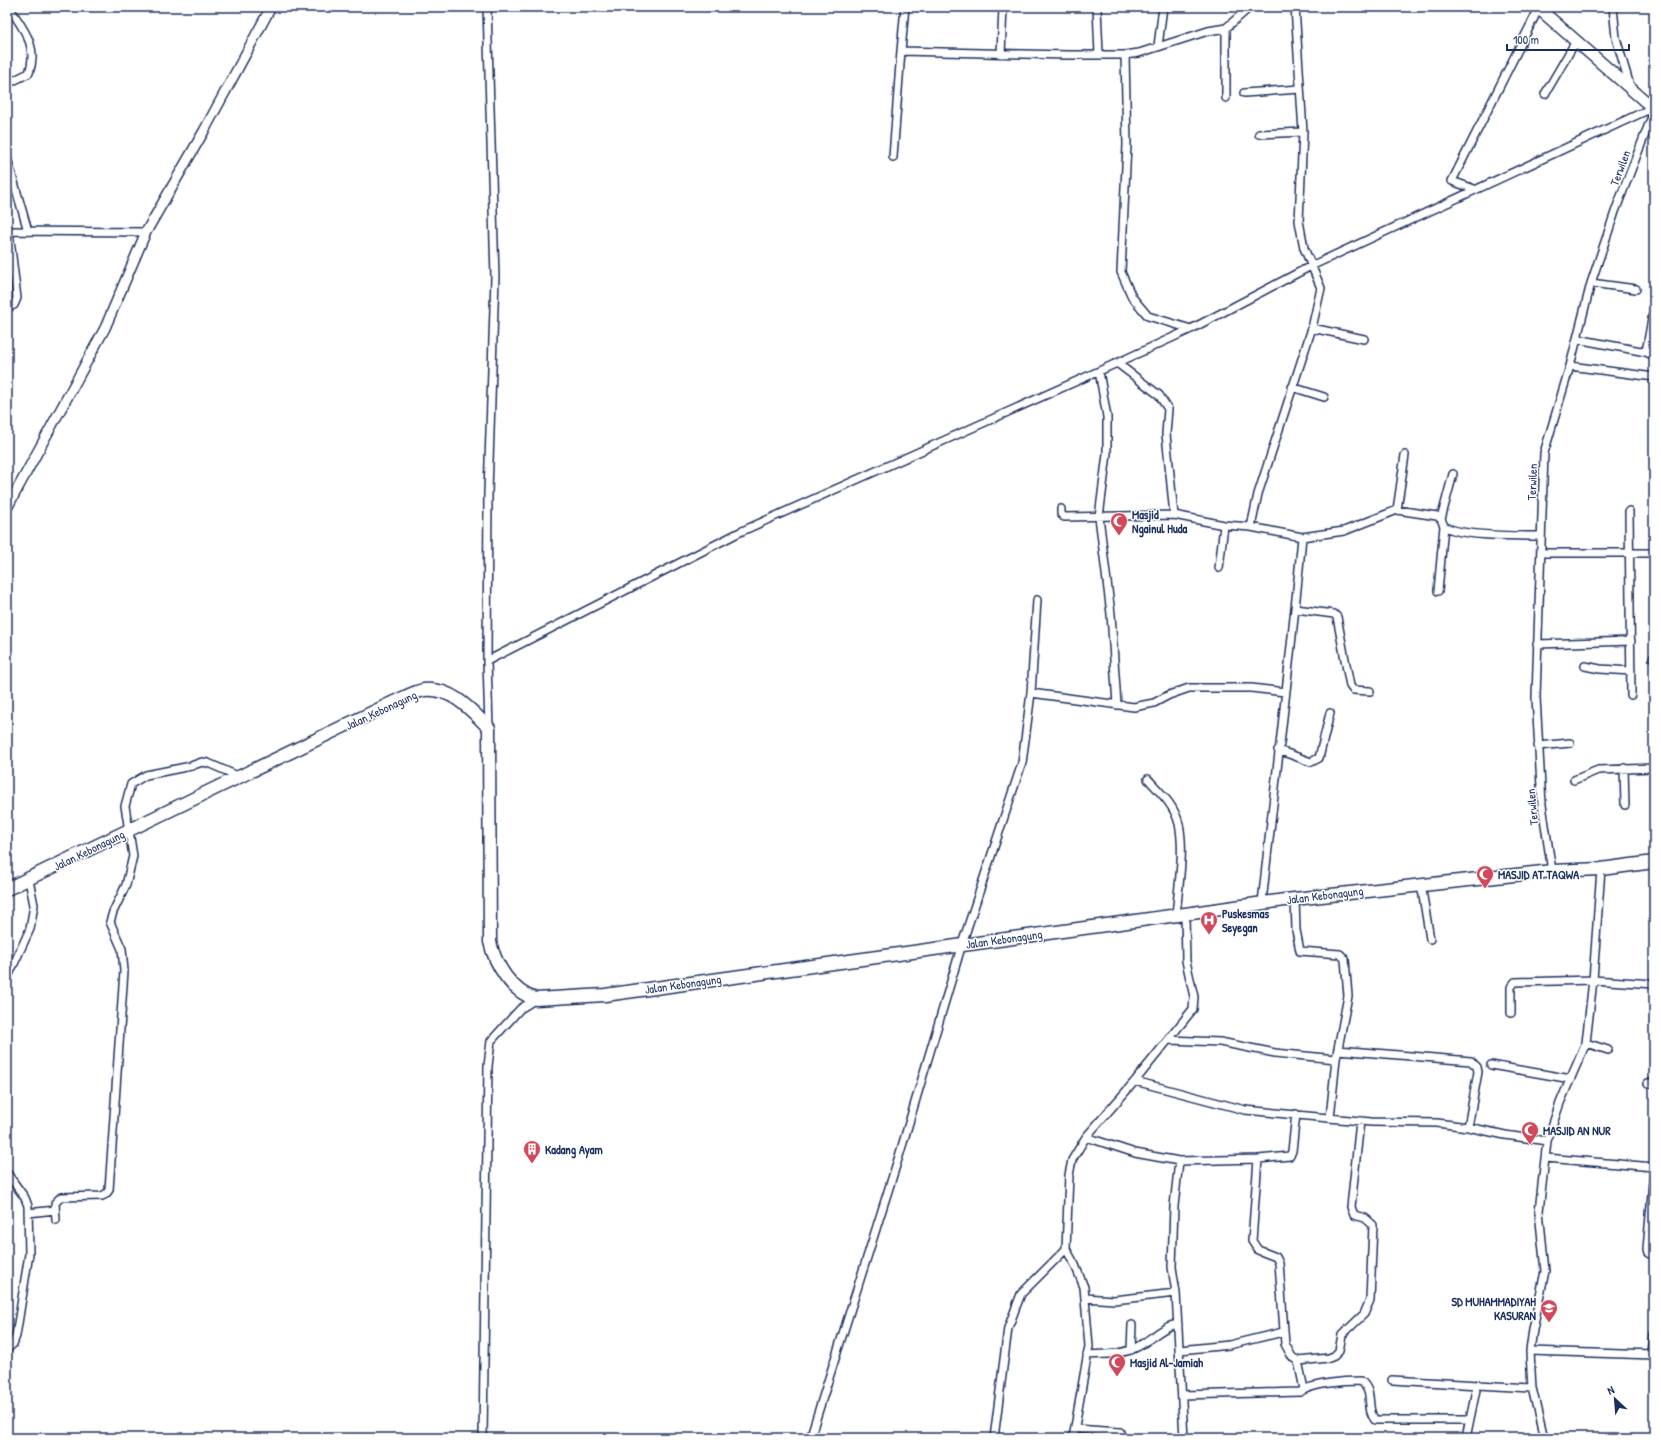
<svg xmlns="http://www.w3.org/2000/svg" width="1661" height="1445" font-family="'Patrick Hand',sans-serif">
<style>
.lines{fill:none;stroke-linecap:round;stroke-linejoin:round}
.minor-casing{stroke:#1b2f5e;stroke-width:10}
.tertiary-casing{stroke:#1b2f5e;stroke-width:12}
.secondary-casing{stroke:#1b2f5e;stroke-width:14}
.primary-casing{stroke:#1b2f5e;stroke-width:15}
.minor{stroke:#fff;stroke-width:7}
.tertiary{stroke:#fff;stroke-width:9}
.secondary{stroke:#fff;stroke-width:11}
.primary{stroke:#fff;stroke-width:12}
.labels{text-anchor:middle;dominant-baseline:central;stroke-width:3;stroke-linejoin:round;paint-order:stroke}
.street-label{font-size:12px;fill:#1b2f5e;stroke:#fff}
.poi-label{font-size:12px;font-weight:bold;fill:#1b2f5e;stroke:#fff;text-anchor:start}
</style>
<rect width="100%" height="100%" fill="#fff"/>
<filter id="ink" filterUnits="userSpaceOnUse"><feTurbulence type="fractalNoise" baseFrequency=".025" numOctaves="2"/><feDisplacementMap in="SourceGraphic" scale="8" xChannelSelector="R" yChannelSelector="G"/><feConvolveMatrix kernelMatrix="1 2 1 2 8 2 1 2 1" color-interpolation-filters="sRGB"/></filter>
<g filter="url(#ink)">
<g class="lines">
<g class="minor-casing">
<path id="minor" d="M487 7 495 277 488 492 487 661 489 728
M905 7 901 51 1068 55H1125L1127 145 1121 272 1132 297 1148 316 1191 329
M1097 7 1099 55
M1613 7 1616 38 1630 86
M1226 28V98
M1158 46 1163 7
M1001 54 1003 7
M1125 55 1139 53 1208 31 1226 28 1250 7
M7 84 29 73C39 46 23 29 9 7
M1244 93 1300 89
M1545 94 1576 41
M1259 134 1303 132
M893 157 901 51
M7 158 28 231
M1474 189 1452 181 1539 8
M7 231 146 232
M1591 283 1636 289
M7 308 14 305 17 298 9 231
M1654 308 1646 352 1654 356
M1312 328 1364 339
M1577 339 1646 352
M1117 363 1159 395 1168 409 1166 434 1174 515 1224 525 1251 527
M1570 366 1654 377
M1099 371 1107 417V454L1099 517 1111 614 1117 705
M1292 387 1324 397
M1061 509V514L1064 517 1174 515
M1397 510 1405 455
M1629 511 1631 695
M1441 519 1453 474
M1444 526C1460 537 1520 536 1541 536
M1302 537 1344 531 1397 510 1437 516 1441 519 1444 526 1438 591
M1541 553H1654
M1219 568 1224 525
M1296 609 1334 614 1337 617 1350 686 1353 690 1370 691
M1537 644 1631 641
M1653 658H1654
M487 661 740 532 1117 363 1191 329 1311 266 1652 108
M1585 666 1600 669 1631 671
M1031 693 1134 707 1154 703 1169 695 1189 688H1251L1285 692
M1538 746 1570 743
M1278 750 1311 762 1319 758 1330 713
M1624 768 1625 805
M1148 779C1160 792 1175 806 1179 824 1185 851 1178 888 1176 916
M1574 780 1598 770 1654 768
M1552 871 1542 805 1536 697 1544 453 1570 366 1591 283 1616 209 1654 111
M1421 884 1430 939
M1295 899 1296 930 1300 951 1340 954 1345 959 1348 996 1336 1059 1330 1118
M1262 903C1275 781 1291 659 1302 537L1251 527 1258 494 1312 328 1321 288 1304 248 1299 221 1303 132 1295 7
M7 979 30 929 34 905 29 880
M1511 1013V987L1515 982 1593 980 1654 984
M1169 1040 1220 1042 1275 1053 1336 1059
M1586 1043 1608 1050
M1338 1050 1471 1061 1477 1067 1478 1072 1468 1127
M1491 1065 1571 1079
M1135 1081 1245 1110 1371 1122 1437 1123 1468 1127 1505 1135 1547 1141
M1648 1083H1654
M1086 1137 1135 1153 1179 1161 1258 1159 1290 1156 1292 1151 1296 1114
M1546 1158 1654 1167
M1258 1159 1252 1241 1258 1250 1276 1257 1279 1263 1285 1344 1292 1357 1298 1361 1304 1389
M1179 1161 1174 1206 1172 1267 1176 1293 1184 1438
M1654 1170 1647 1249 1648 1253 1654 1256
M7 1173 25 1198 28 1206 29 1254 16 1336 13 1344 7 1349
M28 1213 55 1210
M56 1220 55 1203 61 1197 102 1196 106 1194 109 1190 124 971 122 949 110 922 113 912 126 885 133 856 125 806 131 784 146 775 191 766 202 762 208 763 240 777
M1066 1249 1075 1265 1084 1287 1089 1346 1073 1438
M1085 1298 1114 1300 1176 1293
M1131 1350 1132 1325
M1180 1350 1229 1345 1283 1332
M1530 1351 1654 1355
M1087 1355C1104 1354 1122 1355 1137 1347 1148 1342 1166 1323 1178 1325
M1652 1355 1654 1334
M1298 1361 1329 1358 1334 1356 1339 1351 1342 1335 1364 1314 1370 1300 1373 1225 1365 1218 1354 1215 1351 1207 1360 1121
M1392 1380 1532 1388
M1182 1395 1300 1392C1313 1383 1345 1381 1361 1381 1375 1393 1365 1408 1375 1420H1468
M1075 1429 1120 1432
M483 1438 488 1066 491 1041 520 1009 536 999
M810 1438 900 1153 962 944 1022 763 1031 693 1037 600
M994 1438 1008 1328 1021 1294 1066 1249 1069 1175 1072 1160 1086 1137 1135 1081 1193 1009 1194 997 1186 961 1185 915
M1466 1438 1477 1385
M1544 1438 1532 1388 1531 1371 1530 1351 1533 1329 1545 1271 1539 1211 1547 1141 1560 1103 1586 1043 1593 980 1601 869"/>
</g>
<g class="tertiary-casing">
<path id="tertiary" d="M7 508 105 328 146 232 204 131 271 7"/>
</g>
<g class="secondary-casing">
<path id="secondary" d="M1537 7 1654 109"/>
</g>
<g class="primary-casing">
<path id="primary" d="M7 889 392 703C402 699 413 692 424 690 452 687 472 711 489 728L490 942C495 964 512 993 536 999L605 995 1285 900 1552 871 1601 869 1654 862"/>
</g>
<use href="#minor" class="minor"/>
<use href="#tertiary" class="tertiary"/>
<use href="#secondary" class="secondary"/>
<use href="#primary" class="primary"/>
</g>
</g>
<defs>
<g id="mosque-pin" transform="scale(0.9)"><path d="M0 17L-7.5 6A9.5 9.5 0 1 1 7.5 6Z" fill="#d1495b" stroke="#fff"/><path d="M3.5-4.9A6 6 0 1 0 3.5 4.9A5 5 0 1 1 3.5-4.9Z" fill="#fff"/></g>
<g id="hospital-pin" transform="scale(0.9)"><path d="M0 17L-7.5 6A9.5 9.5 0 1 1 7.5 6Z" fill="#d1495b" stroke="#fff"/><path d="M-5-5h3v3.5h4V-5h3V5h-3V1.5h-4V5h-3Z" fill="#fff"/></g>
<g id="building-pin" transform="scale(0.9)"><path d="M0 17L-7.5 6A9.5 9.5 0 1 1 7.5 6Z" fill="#d1495b" stroke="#fff"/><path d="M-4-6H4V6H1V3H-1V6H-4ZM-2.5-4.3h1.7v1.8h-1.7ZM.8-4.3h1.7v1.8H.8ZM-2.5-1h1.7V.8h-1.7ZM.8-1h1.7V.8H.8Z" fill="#fff"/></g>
<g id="school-pin" transform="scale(0.9)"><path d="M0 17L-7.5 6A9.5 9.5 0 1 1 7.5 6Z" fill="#d1495b" stroke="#fff"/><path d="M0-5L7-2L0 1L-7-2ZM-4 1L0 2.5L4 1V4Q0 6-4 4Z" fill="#fff"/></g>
</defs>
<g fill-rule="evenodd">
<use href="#mosque-pin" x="1119" y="521"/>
<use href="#mosque-pin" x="1485" y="874"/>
<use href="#hospital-pin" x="1209" y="920"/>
<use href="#mosque-pin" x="1530" y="1130"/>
<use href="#building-pin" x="532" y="1149"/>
<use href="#school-pin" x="1549" y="1308"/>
<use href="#mosque-pin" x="1117" y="1362"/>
</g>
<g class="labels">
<g class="street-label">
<text transform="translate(1620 168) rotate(-69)">Terwilen</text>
<text transform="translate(1532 482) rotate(-88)">Terwilen</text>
<text transform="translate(381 710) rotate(-25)">Jalan Kebonagung</text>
<text transform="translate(1532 807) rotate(-96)">Terwilen</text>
<text transform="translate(89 850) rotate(-26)">Jalan Kebonagung</text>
<text transform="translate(1325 895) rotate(-7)">Jalan Kebonagung</text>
<text transform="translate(1004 939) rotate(-8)">Jalan Kebonagung</text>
<text transform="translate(683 984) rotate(-8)">Jalan Kebonagung</text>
</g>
<g class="poi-label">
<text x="1132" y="514">Masjid<tspan x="1132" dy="14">Ngainul Huda</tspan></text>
<text x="1498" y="874">MASJID AT TAQWA</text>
<text x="1222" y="913">Puskesmas<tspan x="1222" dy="14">Seyegan</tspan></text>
<text x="1543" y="1130">MASJID AN NUR</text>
<text x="545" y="1149">Kadang Ayam</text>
<text x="1536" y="1301" text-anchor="end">SD MUHAMMADIYAH<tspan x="1536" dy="14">KASURAN</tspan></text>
<text x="1130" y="1362">Masjid Al-Jamiah</text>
</g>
</g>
<rect width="1661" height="1445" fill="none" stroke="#fff" stroke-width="24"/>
<rect x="12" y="12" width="1637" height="1421" fill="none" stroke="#1b2f5e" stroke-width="1.5" filter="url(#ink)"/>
<g transform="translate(1615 1399) rotate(334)" stroke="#ffffff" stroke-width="3" paint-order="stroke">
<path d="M0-3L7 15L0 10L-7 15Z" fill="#1b2f5e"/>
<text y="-6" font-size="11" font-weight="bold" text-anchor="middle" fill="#1b2f5e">N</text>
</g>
<path d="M1507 44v6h122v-6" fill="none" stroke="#1b2f5e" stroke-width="2"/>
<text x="1513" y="44" font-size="12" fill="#1b2f5e" stroke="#ffffff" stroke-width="3" paint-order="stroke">100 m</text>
</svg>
